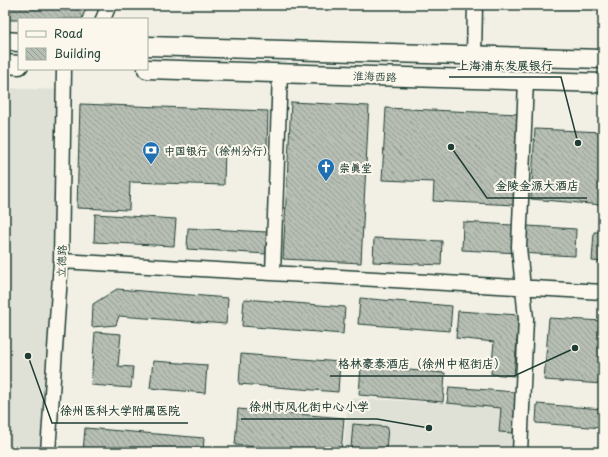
<svg xmlns="http://www.w3.org/2000/svg" width="608" height="457" font-family="'Playpen Sans','LXGW WenKai TC',sans-serif">
<style>
.built{fill:#e0e1d6}
.building{fill:url(#building-back-hatch);stroke:#1f3d34}
.lines{fill:none;stroke-linecap:round;stroke-linejoin:round}
.minor-casing{stroke:#1f3d34;stroke-width:17}
.major-casing{stroke:#1f3d34;stroke-width:21}
.minor{stroke:#fbf7ec;stroke-width:14}
.major{stroke:#fbf7ec;stroke-width:18}
.labels{text-anchor:middle;dominant-baseline:central;stroke-width:4;stroke-linejoin:round;paint-order:stroke}
.street-label{font-size:11px;fill:#1f3d34;stroke:#fbf7ec}
.poi-label{font-size:11px;font-weight:bold;fill:#1f3d34;stroke:#fbf7ec;text-anchor:start}
.leader{fill:none;stroke:#1f3d34;stroke-width:1.5}
.callout-dot{fill:#1f3d34;stroke:#fbf7ec;stroke-width:1.5}
.callout-label{font-size:12px;text-anchor:middle;font-weight:bold;fill:#1f3d34;stroke:#fbf7ec;stroke-width:4;stroke-linejoin:round;paint-order:stroke}
</style>
<defs>
<pattern id="building-back-hatch" width="6" height="6" patternUnits="userSpaceOnUse"><rect width="6" height="6" fill="#b7beb3"/><path d="M-1 5l2 2M0 0l6 6M5-1l2 2" fill="none" stroke="#949c92"/></pattern>
</defs>
<rect width="100%" height="100%" fill="#f2f0e5"/>
<filter id="ink" filterUnits="userSpaceOnUse"><feTurbulence type="fractalNoise" baseFrequency=".025" numOctaves="2"/><feDisplacementMap in="SourceGraphic" scale="8" xChannelSelector="R" yChannelSelector="G"/><feConvolveMatrix kernelMatrix="1 2 1 2 8 2 1 2 1" color-interpolation-filters="sRGB"/></filter>
<g filter="url(#ink)">
<path class="built" d="M5 88 64 90 61 261 40 452H5Z
M449 387 516 392 512 452H343L348 398 447 403Z"/>
<path class="building" d="M5 5H87L82 19H19V20H5Z
M496 5H603V9L496 7Z
M291 102 369 106 361 263 283 259Z
M80 104 268 111 267 149 225 147 224 185 130 182 129 210 77 208Z
M386 108 519 114 515 205 433 201 434 182 382 180Z
M535 129 603 132V205L531 199Z
M95 214 176 219 174 246 94 242Z
M463 222 576 229 575 256 462 250Z
M188 228 267 232 266 254 187 249Z
M594 232H603V262L592 261Z
M374 238 442 241 441 265 373 262Z
M117 289 228 298 226 324 119 316 116 325 92 327 93 304Z
M360 298 452 306 450 331 358 324Z
M244 299 345 307 343 334 242 326Z
M458 311 519 315 514 376 491 374 494 342 456 338Z
M549 318 603 321V384L544 380Z
M95 332 121 334 118 366 133 367 131 388 91 385Z
M241 354 340 362 338 392 239 384Z
M153 361 207 365 205 393 150 388Z
M361 366 445 373 443 402 359 395Z
M449 387 516 392 513 433 499 432 501 408 447 403Z
M537 404 603 409V428L536 423Z
M238 409 344 418 341 452H317L235 445Z
M353 424 388 427 386 450 351 448Z
M85 428 204 438 203 452H83Z"/>
<g class="lines">
<g class="minor-casing">
<path id="minor" d="M103 19 109 5
M474 55 475 5
M61 261 603 292
M273 273 280 73
M48 452 61 261 64 69
M520 452 526 319 519 247 526 81"/>
</g>
<g class="major-casing">
<path id="major" d="M5 41 19 42
M147 46 603 59
M5 64 19 65
M147 69 603 83"/>
</g>
<use href="#minor" class="minor"/>
<use href="#major" class="major"/>
</g>
</g>
<defs>
<g id="bank-pin" transform="scale(0.9)"><path d="M0 17L-7.5 6A9.5 9.5 0 1 1 7.5 6Z" fill="#1f6fb2" stroke="#fbf7ec"/><path d="M-6-4H6V4H-6ZM0-2.3a2.3 2.3 0 1 0 0 4.6a2.3 2.3 0 1 0 0-4.6Z" fill="#fff"/></g>
<g id="church-pin" transform="scale(0.9)"><path d="M0 17L-7.5 6A9.5 9.5 0 1 1 7.5 6Z" fill="#1f6fb2" stroke="#fbf7ec"/><path d="M-1.2-6h2.4v3.5h3.3v2.4h-3.3V6h-2.4V-.1h-3.3v-2.4h3.3Z" fill="#fff"/></g>
</defs>
<g fill-rule="evenodd">
<use href="#bank-pin" x="151" y="150"/>
<use href="#church-pin" x="326" y="167"/>
</g>
<g class="labels">
<g class="street-label">
<text transform="translate(375 76) rotate(2)">淮海西路</text>
<text transform="translate(61 261) rotate(-88)">立德路</text>
</g>
<g class="poi-label">
<text x="164" y="150">中国银行（徐州分行）</text>
<text x="339" y="167">崇真堂</text>
</g>
</g>
<path class="leader" d="M578 143L561 77H449M451 147L487 198H587M575 348L514 376H330M429 428L377 419H241M28 356L52 423H188"/>
<g class="callout-dot">
<circle cx="578" cy="143" r="4"/>
<circle cx="451" cy="147" r="4"/>
<circle cx="575" cy="348" r="4"/>
<circle cx="429" cy="428" r="4"/>
<circle cx="28" cy="356" r="4"/>
</g>
<g class="callout-label">
<text x="505" y="70">上海浦东发展银行</text>
<text x="537" y="190">金陵金源大酒店</text>
<text x="422" y="368">格林豪泰酒店（徐州中枢街店）</text>
<text x="309" y="411">徐州市风化街中心小学</text>
<text x="120" y="415">徐州医科大学附属医院</text>
</g>
<rect width="608" height="457" fill="none" stroke="#fbf7ec" stroke-width="20"/>
<rect x="10" y="10" width="588" height="437" fill="none" stroke="#1f3d34" stroke-width="1.5" filter="url(#ink)"/>
<rect x="18" y="18" width="130" height="52" fill="#fbf7ec" stroke="#a3ada2"/>
<rect x="26" y="31" width="20" height="6" fill="#fbf7ec" stroke="#a3ada2"/>
<text x="54" y="38" font-size="12" fill="#1f3d34">Road</text>
<rect x="26" y="48" width="20" height="12" fill="url(#building-back-hatch)" stroke="#a3ada2"/>
<text x="54" y="58" font-size="12" fill="#1f3d34">Building</text>
</svg>
